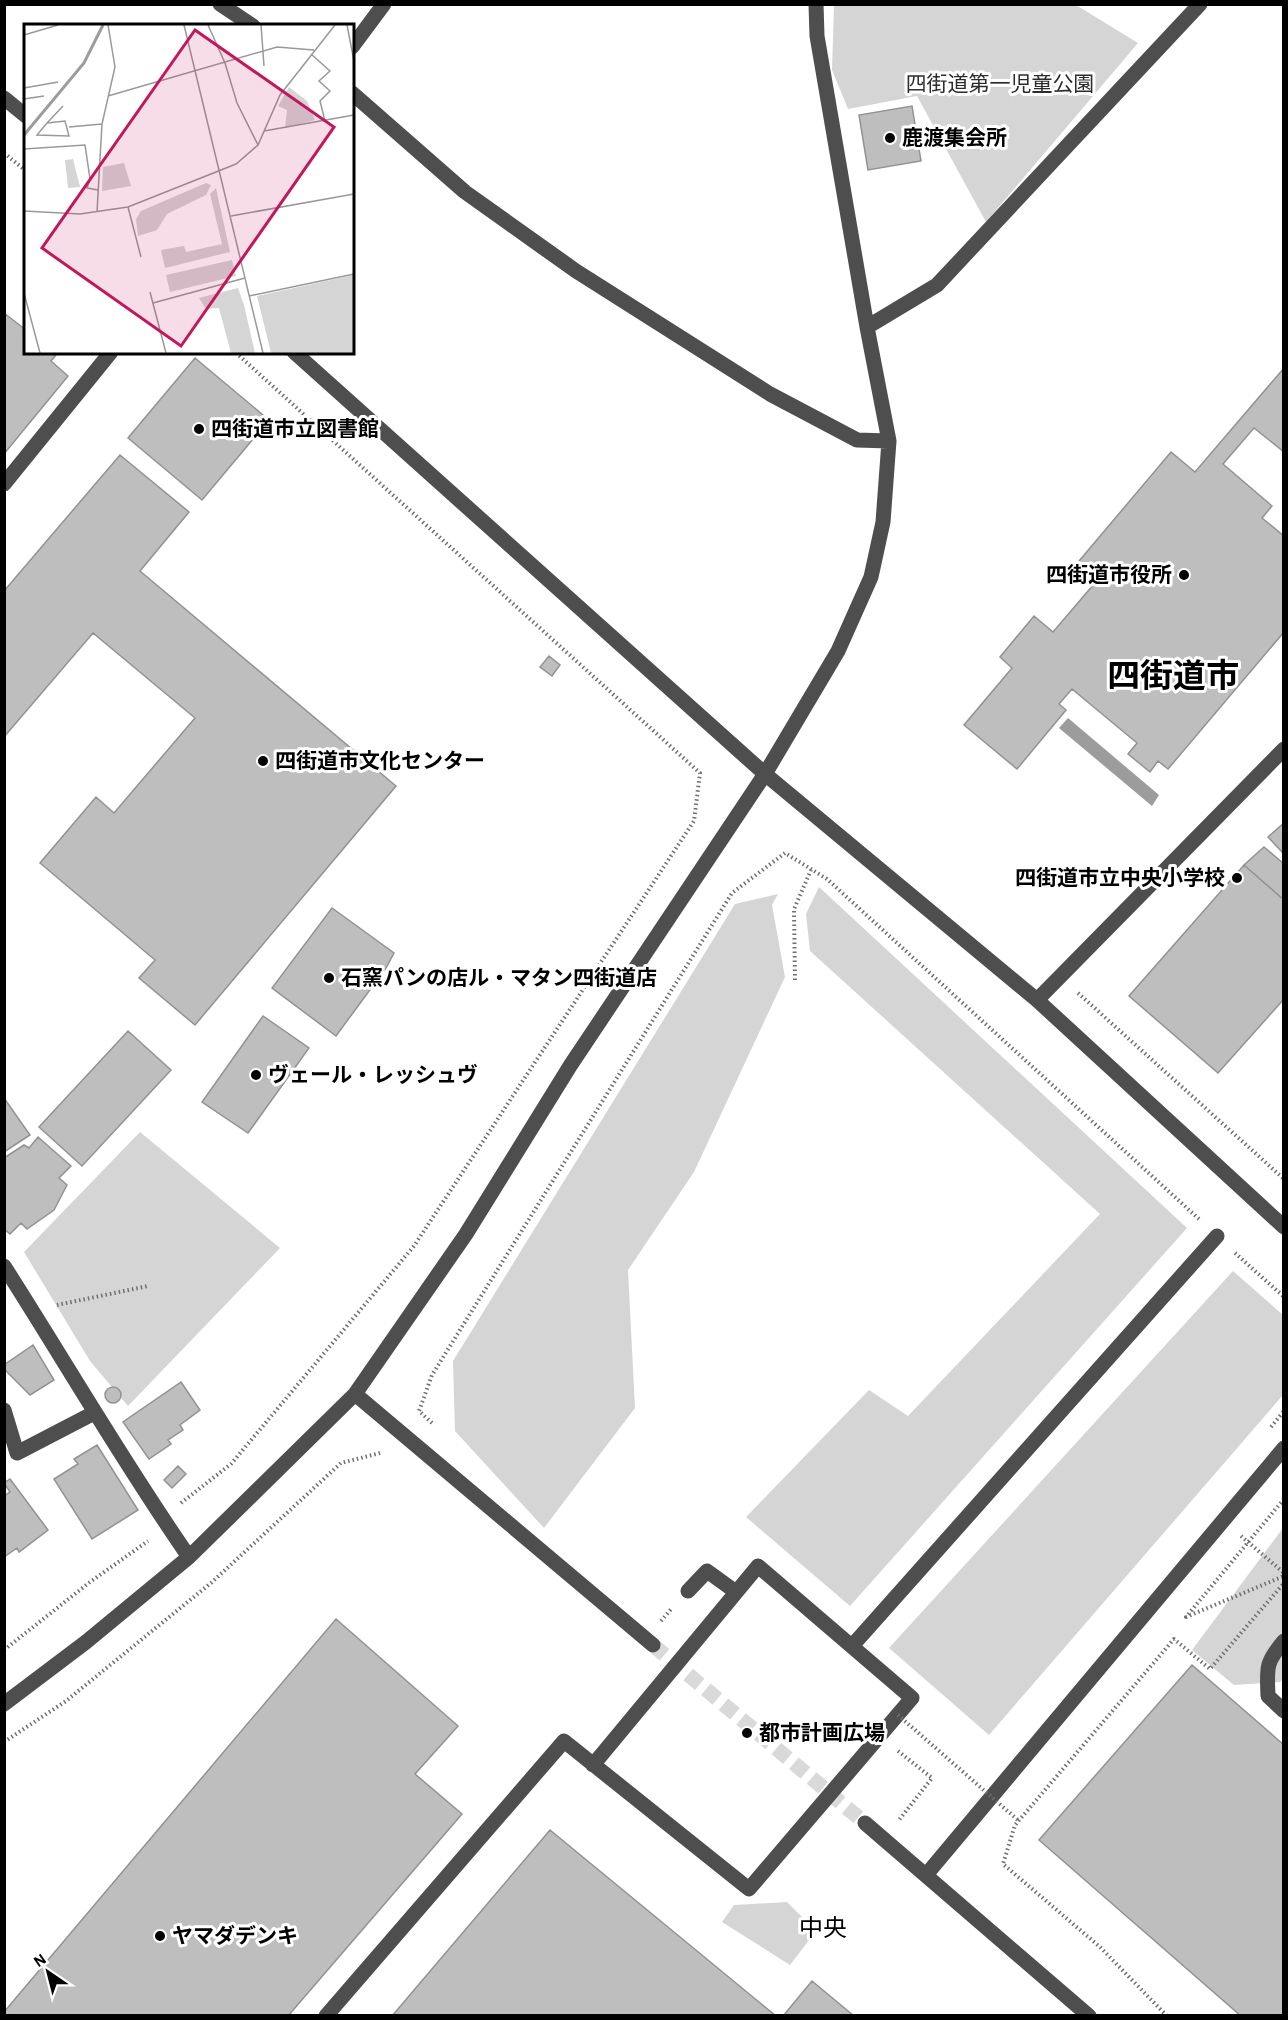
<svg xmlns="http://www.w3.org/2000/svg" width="1288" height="2020" font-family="'Alegreya Sans','Noto Sans JP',sans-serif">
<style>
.green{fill:#d5d5d5}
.water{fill:#9c9c9c}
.building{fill:#bebebe;stroke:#929292;stroke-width:1.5}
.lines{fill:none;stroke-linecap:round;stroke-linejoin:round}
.minor-tunnel{stroke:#d9d9d9;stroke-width:15;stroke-dasharray:15 8;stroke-linecap:butt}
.path{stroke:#707070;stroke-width:4;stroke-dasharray:1.5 3;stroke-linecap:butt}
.minor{stroke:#4e4e4e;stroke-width:15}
.path-bridge{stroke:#707070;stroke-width:4;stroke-dasharray:1.5 3;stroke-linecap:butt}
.poi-dot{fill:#000;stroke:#fff;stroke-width:2}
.labels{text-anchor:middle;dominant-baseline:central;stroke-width:6;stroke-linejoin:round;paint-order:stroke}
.park-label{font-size:21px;fill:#2c2c2c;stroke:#fff}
.poi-label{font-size:21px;font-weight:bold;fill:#000;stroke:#fff;text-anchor:start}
.quarter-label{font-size:24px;fill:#000;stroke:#fff}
.town-label{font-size:33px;font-weight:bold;fill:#000;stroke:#fff}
.inset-river{fill:none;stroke:#9c9c9c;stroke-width:3}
.inset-road{fill:none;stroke:#999;stroke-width:1.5}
.view{fill:#c2185b;fill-opacity:0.15;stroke:#c2185b;stroke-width:3}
.inset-edge{fill:none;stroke:#000;stroke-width:3}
</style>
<rect width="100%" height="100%" fill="#fff"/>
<path class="green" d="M834 5H1076L1138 43 986 222 917 96 848 109 832 70Z
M819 887 1187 1228 850 1606 746 1517 869 1390 908 1416 1100 1214 810 951 806 914Z
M778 894 772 905 785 977 694 1172 628 1270 635 1408 544 1528 455 1431 453 1361 735 904Z
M140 1132 280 1248 128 1406 90 1361 24 1252Z
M1233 1271 1283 1315V1395L989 1735 889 1648Z
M1283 1528V1679L1280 1682 1234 1685 1192 1650Z
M787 1902 816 1931 790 1965 722 1922 734 1905Z"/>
<path class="water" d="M1068 718 1159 795 1152 806 1059 728Z"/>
<path class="building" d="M912 106 921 161 868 170 859 115Z
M4 313 26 330V352H54L56 355 51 361 68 376 4 454Z
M195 358 269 420 202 500 128 438Z
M1284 368V452L1254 428 1223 464 1272 506 1262 518 1284 536V632L1168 769 1158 761 1150 772 1128 754 1137 743 1072 689 1059 704 1066 710 1017 769 964 725 1012 668 1000 657 1034 616 1053 632 1094 584 1074 567 1171 452 1195 472Z
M120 455 189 512 140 571 396 786 195 1025 139 978 155 960 40 863 96 797 114 813 195 718 93 633 4 737V591Z
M549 656 560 665 552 676 540 667Z
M1284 823V854L1268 837Z
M1264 847 1284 864V900L1244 865Z
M1244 865 1284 900V999L1218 1073 1129 996Z
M332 908 394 953 386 968 336 1036 272 988Z
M263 1016 309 1048 248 1133 202 1102Z
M128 1031 171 1070 82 1166 39 1127Z
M4 1098 30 1135 4 1152Z
M38 1137 71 1166 59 1178 67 1185 54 1210 27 1229 21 1223 10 1234 4 1229V1158L24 1145 29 1148Z
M33 1345 54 1380 30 1395 4 1369V1365Z
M181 1382 200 1410 180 1425 183 1430 168 1440 171 1444 149 1459 123 1422Z
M105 1395a8 8 0 1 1 16 0a8 8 0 1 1-16 0Z
M97 1445 138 1510 92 1539 54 1479 78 1464 74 1459Z
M178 1466 186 1474 172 1488 164 1480Z
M10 1479 48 1530 19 1552 17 1548 4 1557V1496L10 1492 4 1483Z
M336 1619 458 1726 415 1774 462 1814 288 2016H4V2012Z
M1192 1665 1284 1745V2016H1241L1039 1840Z
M550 1830 776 2016H392Z
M812 1981 854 2016H783Z"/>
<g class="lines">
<path class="minor-tunnel" d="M653 1645 865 1823"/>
<path class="path" d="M4 153 26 171
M795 980 794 909 811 870
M1078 993 1284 1179
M1235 1253 1284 1297
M57 1305 148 1286
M432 1423 419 1411 432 1375 732 893 785 853 827 879 1199 1219
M1271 1427 1284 1411
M1284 1499 1186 1617 1284 1576
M181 1503 231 1464 414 1246 694 821 700 773 235 352
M1241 1536 1284 1573
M661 1621 672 1608
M4 1650 90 1582 148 1541
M4 1742 66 1701 211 1583 341 1463 380 1453
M898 1751 932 1778 899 1820
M1167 2016 1100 1947 1003 1864 1015 1825 1174 1639 1210 1669 1284 1583"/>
<path class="minor" d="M220 4 253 26
M352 47 384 4
M352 93 465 192 576 271 770 394 857 440 889 441
M4 98 26 116
M867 327 937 285 1200 4
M294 352 765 774 1037 1000 1284 1227
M4 484 111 352
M1037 1000 1284 749
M4 1266C66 1363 123 1462 189 1557
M355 1394 653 1645
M4 1410 17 1453 94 1413
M688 1591 707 1571 736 1592
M1284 1641C1265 1663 1267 1668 1268 1696L1284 1711
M852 1646 1217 1236
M4 1704 86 1642 189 1557 355 1394 466 1234 570 1066 765 774 838 651 871 577 883 522 889 441 867 327 817 36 816 4
M865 1823 1089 2016
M926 1875 1284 1448
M326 2016 564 1741 749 1889 912 1698 758 1566 593 1765"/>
<path class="path-bridge" d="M898 1715 1019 1821"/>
</g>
<g class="poi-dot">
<circle cx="890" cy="138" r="6"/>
<circle cx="199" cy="429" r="6"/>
<circle cx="1184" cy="575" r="6"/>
<circle cx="263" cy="761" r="6"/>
<circle cx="1237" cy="878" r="6"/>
<circle cx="329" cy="978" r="6"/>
<circle cx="256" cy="1075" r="6"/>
<circle cx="747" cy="1733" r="6"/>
<circle cx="160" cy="1936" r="6"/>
</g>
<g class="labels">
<g class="park-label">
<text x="1000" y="84">四街道第一児童公園</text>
</g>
<g class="poi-label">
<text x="902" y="138">鹿渡集会所</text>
<text x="211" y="429">四街道市立図書館</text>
<text x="1172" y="575" text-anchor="end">四街道市役所</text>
<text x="275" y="761">四街道市文化センター</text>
<text x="1225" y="878" text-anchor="end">四街道市立中央小学校</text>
<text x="341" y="978">石窯パンの店ル・マタン四街道店</text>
<text x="268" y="1075">ヴェール・レッシュヴ</text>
<text x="759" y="1733">都市計画広場</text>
<text x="172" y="1936">ヤマダデンキ</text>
</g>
<g class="quarter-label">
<text x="823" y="1929">中央</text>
</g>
<g class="town-label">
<text x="1173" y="677">四街道市</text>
</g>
</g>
<g transform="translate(24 24)">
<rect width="330" height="330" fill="#fff"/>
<path d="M265 63 283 77 291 96 261 104 263 86 254 82ZM49 135 56 163 44 164 41 136ZM100 139 107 162 78 167 79 143ZM182 159 187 161 182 171 143 190 133 206 114 212 112 195 117 187ZM192 164 206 228 141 244 137 226 160 222 162 228 198 220 186 170ZM208 236 212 252 146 268 142 251ZM330 251V329H247L233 272ZM214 264 220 281 231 329H207L195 284 182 285 175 274Z" fill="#d5d5d5"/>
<path class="inset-river" d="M0 111 60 39 79 1"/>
<path class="inset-road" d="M160 1 239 329M184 1 201 39 213 79 234 121M237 1 240 42M323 1 330 37M0 11 34 1M287 30 306 47 295 57 306 67 296 77 301 97M0 64 34 58M84 72 253 23 290 26M0 75 20 72M23 99 41 97 45 112 13 111 23 99 39 82M45 103 78 100M240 107 330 91M0 125 61 121 66 155 63 164 74 166M104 183 117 233M0 187 56 190 104 183 212 140 234 121 256 71 311 1M73 188 78 100 91 43 84 1M207 192 330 170M126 268 142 329M0 269 16 329M225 272 330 250M129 279 221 254"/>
<path class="view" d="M171 6 310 103 157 322 18 224Z"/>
<rect width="330" height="330" class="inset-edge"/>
</g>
<rect width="1288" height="2020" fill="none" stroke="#000000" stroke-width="12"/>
<g transform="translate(48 1972) rotate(325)" stroke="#ffffff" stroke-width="4.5" paint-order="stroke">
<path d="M0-4.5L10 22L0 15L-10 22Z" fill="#000000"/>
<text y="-9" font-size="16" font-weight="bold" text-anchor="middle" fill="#000000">N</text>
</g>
</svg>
